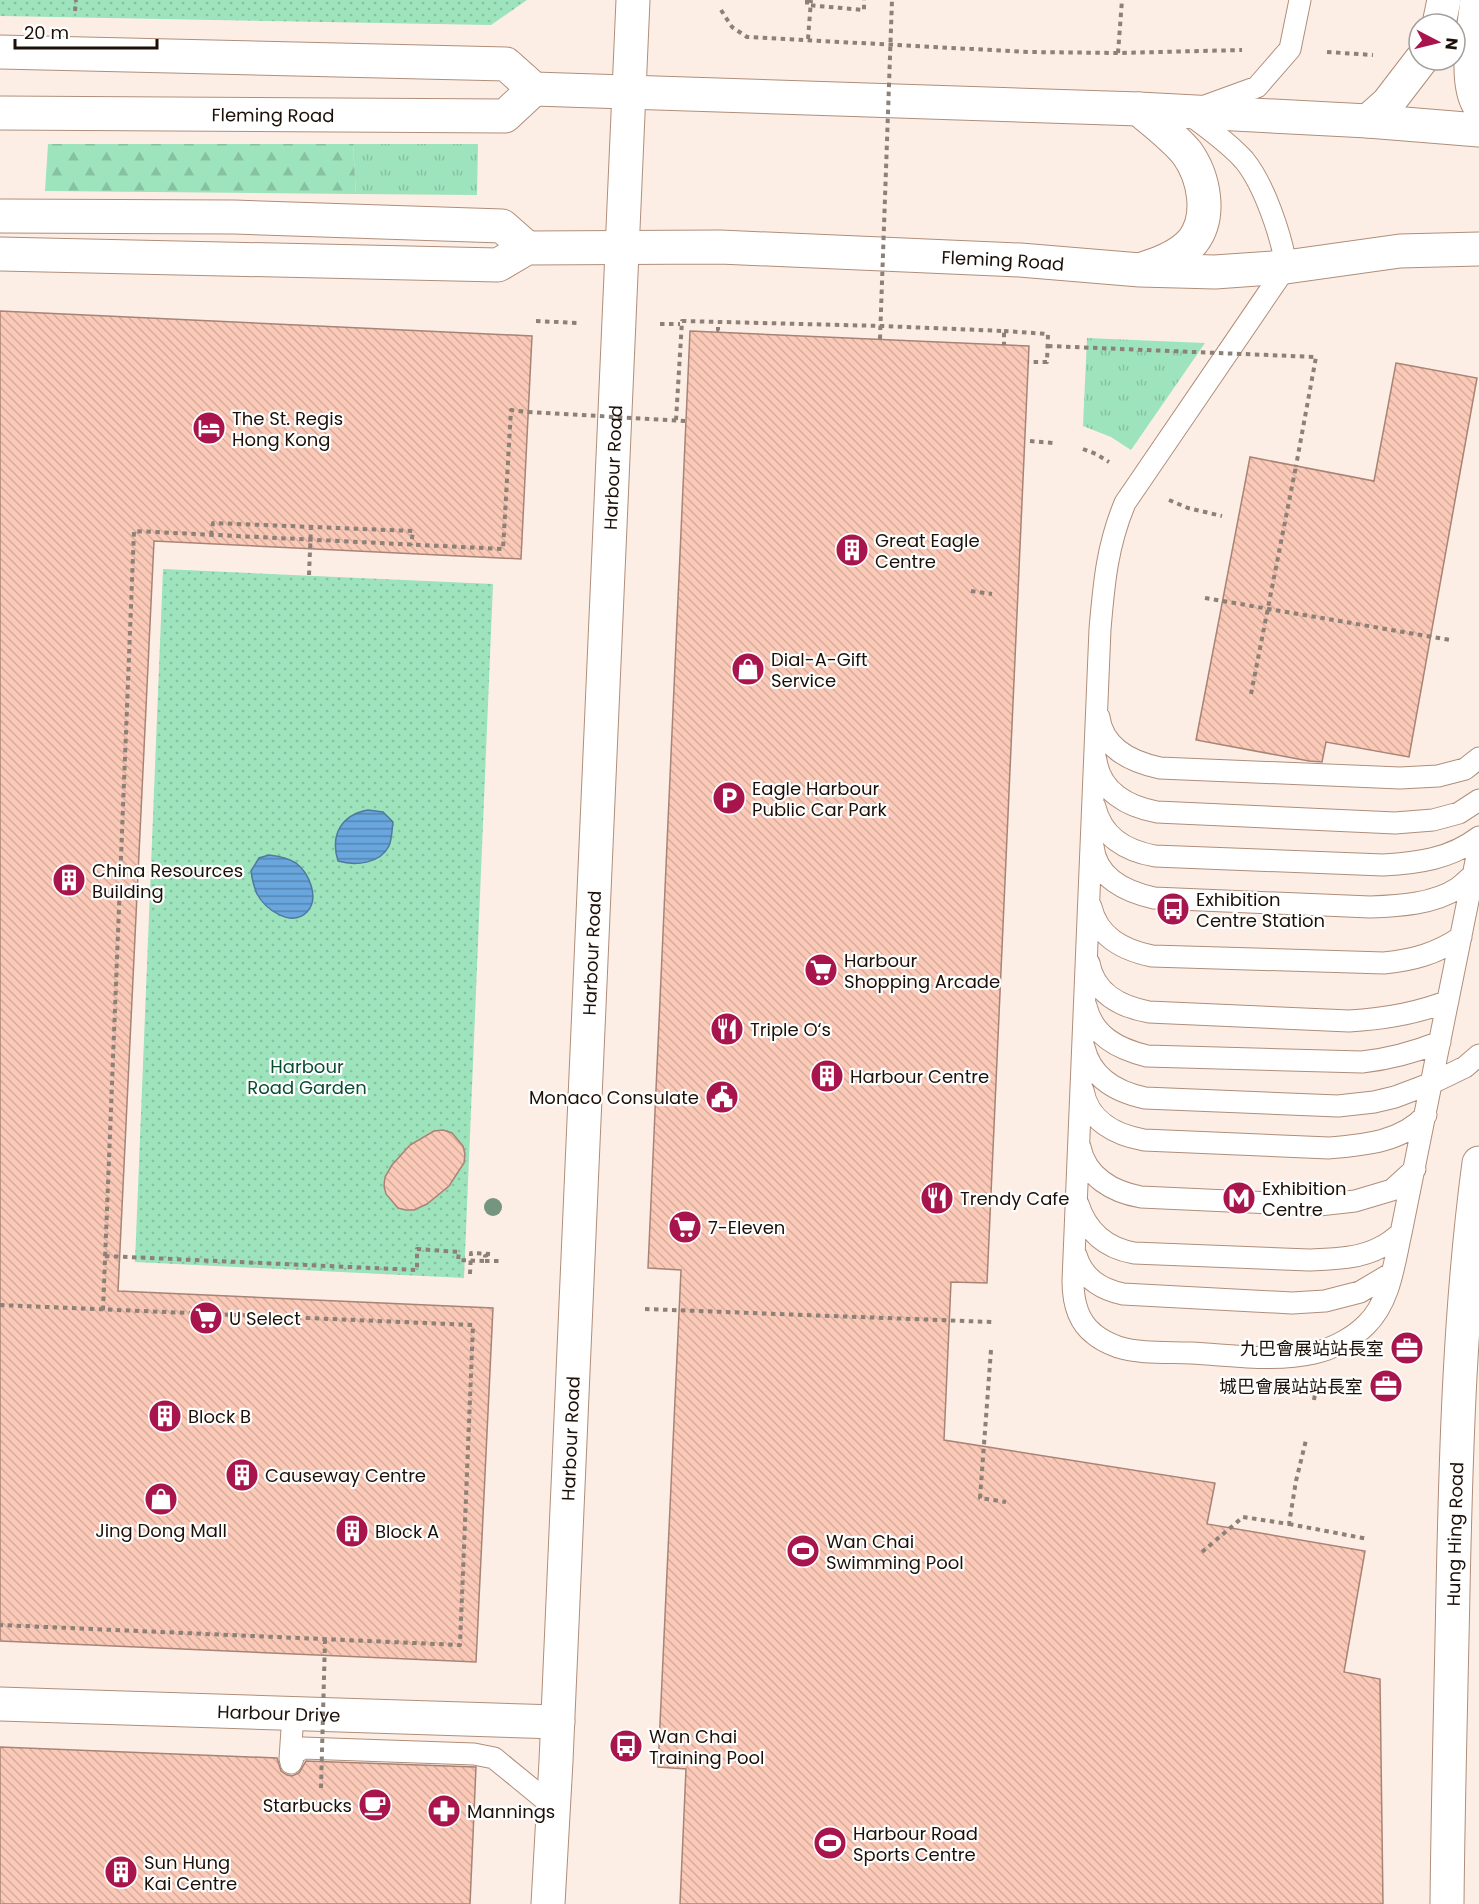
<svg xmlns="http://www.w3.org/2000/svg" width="1479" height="1904" font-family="Poppins,'Noto Sans TC',sans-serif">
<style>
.grass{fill:url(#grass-tufts)}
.forest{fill:url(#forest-firs)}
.garden{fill:url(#garden-dots)}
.water{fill:url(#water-rules);stroke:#51799d;stroke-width:1.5}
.building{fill:url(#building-back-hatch);stroke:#a88476;stroke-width:1.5}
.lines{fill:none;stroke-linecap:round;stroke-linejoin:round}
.service-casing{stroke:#af8e7a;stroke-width:23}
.minor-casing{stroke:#af8e7a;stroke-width:35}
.tertiary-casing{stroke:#af8e7a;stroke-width:35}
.secondary-casing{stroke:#af8e7a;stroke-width:35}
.path{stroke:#8d8077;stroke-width:4;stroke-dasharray:4.5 4.5;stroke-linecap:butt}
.service{stroke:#fff;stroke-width:21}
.minor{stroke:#fff;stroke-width:33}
.tertiary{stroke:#fff;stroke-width:33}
.secondary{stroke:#fff;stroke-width:33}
.path-bridge{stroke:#8d8077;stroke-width:4;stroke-dasharray:4.5 4.5;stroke-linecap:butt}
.tree{fill:#769581}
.labels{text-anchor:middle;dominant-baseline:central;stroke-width:4.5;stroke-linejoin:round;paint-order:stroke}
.street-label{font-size:18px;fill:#1c1008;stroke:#fefffe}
.poi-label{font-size:18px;fill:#1c1008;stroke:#fefffe;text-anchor:start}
.park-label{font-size:18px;fill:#074c30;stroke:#fefffe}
</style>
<defs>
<pattern id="grass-tufts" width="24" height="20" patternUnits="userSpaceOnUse" patternTransform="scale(1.5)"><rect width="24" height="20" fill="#9de3bc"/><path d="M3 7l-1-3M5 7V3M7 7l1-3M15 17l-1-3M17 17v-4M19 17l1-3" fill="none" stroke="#87c2a0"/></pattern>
<pattern id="forest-firs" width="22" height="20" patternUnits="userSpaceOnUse" patternTransform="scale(1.5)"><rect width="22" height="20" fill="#9de3bc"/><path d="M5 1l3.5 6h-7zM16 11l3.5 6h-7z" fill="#87c2a0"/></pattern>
<pattern id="garden-dots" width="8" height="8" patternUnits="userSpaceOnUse" patternTransform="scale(1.5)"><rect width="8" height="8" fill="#9de3bc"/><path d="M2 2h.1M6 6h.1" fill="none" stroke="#87c2a0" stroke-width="1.8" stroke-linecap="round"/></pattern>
<pattern id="water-rules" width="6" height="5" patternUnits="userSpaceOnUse" patternTransform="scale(1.5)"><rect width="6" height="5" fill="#68a6dd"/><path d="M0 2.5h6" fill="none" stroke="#5586b1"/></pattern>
<pattern id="building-back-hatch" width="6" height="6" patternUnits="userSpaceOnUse" patternTransform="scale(1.5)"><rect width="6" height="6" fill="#fbc9b7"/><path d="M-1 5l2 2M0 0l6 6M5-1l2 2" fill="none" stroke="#d7ac9c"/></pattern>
</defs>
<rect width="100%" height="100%" fill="#fdeee5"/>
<path class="grass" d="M353 144H478L477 195 356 194Z
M1087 338 1205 343 1131 450 1111 437 1083 426Z"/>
<path class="forest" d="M48 144H353L356 194 45 191Z"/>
<path class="garden" d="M0 0H527L491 25 0 16Z
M163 569 493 584 464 1278 135 1262Z"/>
<path class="water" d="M368 810 383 812 393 822C392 829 392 839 389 846 380 864 355 866 338 861 330 835 341 815 368 810Z
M269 855C279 856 288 858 296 863 309 873 320 898 307 912 291 928 265 909 257 894 254 887 252 879 251 871L259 858Z"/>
<path class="building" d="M0 311 532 336 521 559 154 541 118 1291 493 1308 476 1662 0 1641Z
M690 331 1029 346 987 1283 951 1282 944 1440 1215 1483 1207 1524 1365 1551 1344 1672 1380 1679 1383 1904H680L686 1769 658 1767 681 1270 648 1268Z
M1396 363 1477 378 1409 757 1326 742 1322 762 1309 761 1196 740 1250 457 1374 481Z
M443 1130 452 1133 463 1146 465 1154 464 1163 449 1186 427 1204 414 1210H406L398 1208 386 1194 384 1186 385 1177 392 1165 410 1145 434 1131Z
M0 1747 277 1758 281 1771 287 1775 292 1776 299 1773 306 1761 476 1767 470 1904H0Z"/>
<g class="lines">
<g class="service-casing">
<path id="service" d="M1202 107 1257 87 1290 49 1300 0
M1188 113C1207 128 1228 142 1244 160 1264 184 1282 237 1286 267L1125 503C1107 546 1104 583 1100 629L1073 1281C1073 1301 1077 1321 1094 1334 1101 1340 1110 1344 1118 1347 1141 1354 1167 1352 1191 1353 1231 1355 1275 1362 1314 1353 1332 1349 1353 1338 1366 1325 1390 1302 1394 1264 1401 1233L1479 846
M1099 717C1103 749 1132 762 1160 768L1400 778 1438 776 1465 769 1479 758
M1096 760C1100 792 1129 807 1157 812L1395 823 1433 820 1459 813 1479 800
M1095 807C1102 837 1126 851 1155 856L1383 865C1418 863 1450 859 1479 837
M1093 846C1096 878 1127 892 1154 898L1370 907C1399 906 1434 904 1458 888 1464 884 1468 879 1473 875
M1091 907C1098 937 1123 950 1152 956L1384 963C1413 960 1436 954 1461 937
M1089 963C1094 993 1121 1007 1149 1012L1349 1021C1383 1019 1416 1014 1448 1001
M1086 1006C1093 1036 1118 1049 1147 1056L1362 1062C1389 1059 1415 1052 1440 1042
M1084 1047C1091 1078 1117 1092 1145 1098L1338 1106 1374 1102 1395 1097 1432 1083 1465 1067 1479 1055
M1083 1090C1088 1121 1116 1135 1144 1140L1329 1148C1364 1145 1402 1142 1426 1115
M1080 1147C1086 1177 1113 1192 1141 1197L1319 1205 1355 1201 1392 1190 1415 1169
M1078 1204C1087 1232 1106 1248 1134 1253L1309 1260C1333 1259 1359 1259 1381 1247 1388 1244 1395 1238 1401 1233
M1076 1255C1083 1278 1100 1289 1123 1294L1292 1303 1325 1301 1360 1292 1392 1273
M290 1759 293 1714
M291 1763 295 1753 303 1748 474 1754 494 1758 554 1807"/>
</g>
<g class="minor-casing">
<g id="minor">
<path d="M1439 24 1444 0"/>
<path d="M1368 121 1388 103 1421 60"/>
<path id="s1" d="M0 1704 558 1722"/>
</g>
</g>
<g class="tertiary-casing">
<g id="tertiary">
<path id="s2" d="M548 1904 556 1761 633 0"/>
</g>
</g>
<g class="secondary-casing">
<g id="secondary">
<path d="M1477 0C1474 28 1464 82 1479 105"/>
<path d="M0 52 506 64 534 89 1139 109 1368 121 1479 130"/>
<path d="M1139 109C1155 123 1174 137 1187 153 1204 177 1212 216 1193 241 1181 255 1162 263 1145 268"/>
<path id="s3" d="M0 113 505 116 534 89"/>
<path d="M0 216 234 217 502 226 527 248"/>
<path id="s4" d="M0 254 498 265 527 248 720 247 1020 260 1140 270 1215 272 1286 267 1400 251 1479 249"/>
<path id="s5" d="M1447 1904C1448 1799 1451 1695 1453 1590 1456 1448 1460 1305 1479 1163"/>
</g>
</g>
<path class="path" d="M721 10 732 27 747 37 1028 52 1118 53 1242 50
M75 11 76 0
M808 39 811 0
M1327 52 1373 55
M1118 53 1122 0
M536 321 577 323
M660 324H680
M718 327V330L721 331V329
M1004 331 1048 334 1047 362H1028
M676 420 682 321 882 326 1004 331V345
M1030 441 1053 443
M1083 449 1096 454 1109 462
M1169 500 1188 508 1222 516
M211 535 213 523 413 531 411 545
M309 575 311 526
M971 591 992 594
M1205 598 1450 640
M1251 694 1296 466
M137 890 150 891
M105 1256 417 1270V1249L459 1252 458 1260 485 1261V1256L490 1254
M485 1261H502
M0 1305 473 1325 460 1645 0 1625
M645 1309 992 1322
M103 1310 134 531 503 549 511 410 528 412
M991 1350 980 1498 1006 1502
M1323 1389 1343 1392
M1314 1400 1316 1388
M1289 1524 1368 1539
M1202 1552 1243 1517 1289 1524 1296 1481 1306 1440"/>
<use href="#service" class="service"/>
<use href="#minor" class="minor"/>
<use href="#tertiary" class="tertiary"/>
<use href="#secondary" class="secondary"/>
<path class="path-bridge" d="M807 0V5L864 10V0
M880 339 892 0
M1048 346 1316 357 1296 466
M528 412 685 421
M470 1274 471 1253 490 1254
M321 1788 325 1640"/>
</g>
<circle class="tree" cx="493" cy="1207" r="9"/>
<defs>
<g id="hotel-disc" transform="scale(1.725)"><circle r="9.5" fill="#a8154c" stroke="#fefffe"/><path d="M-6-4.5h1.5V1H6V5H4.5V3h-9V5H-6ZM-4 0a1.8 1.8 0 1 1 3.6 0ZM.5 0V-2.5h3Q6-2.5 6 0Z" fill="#fff"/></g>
<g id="building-disc" transform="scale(1.725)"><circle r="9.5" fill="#a8154c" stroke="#fefffe"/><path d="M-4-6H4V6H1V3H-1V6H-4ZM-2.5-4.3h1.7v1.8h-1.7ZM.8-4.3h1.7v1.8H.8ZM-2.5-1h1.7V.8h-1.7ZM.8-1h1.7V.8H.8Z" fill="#fff"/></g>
<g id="shop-disc" transform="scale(1.725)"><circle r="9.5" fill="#a8154c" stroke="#fefffe"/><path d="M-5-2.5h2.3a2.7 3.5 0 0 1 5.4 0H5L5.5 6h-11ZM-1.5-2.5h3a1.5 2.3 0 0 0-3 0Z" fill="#fff"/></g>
<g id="parking-disc" transform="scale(1.725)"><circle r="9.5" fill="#a8154c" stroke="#fefffe"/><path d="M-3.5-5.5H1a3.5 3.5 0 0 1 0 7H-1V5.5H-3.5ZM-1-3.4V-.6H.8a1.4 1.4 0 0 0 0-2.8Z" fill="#fff"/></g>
<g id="bus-disc" transform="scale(1.725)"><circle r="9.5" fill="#a8154c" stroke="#fefffe"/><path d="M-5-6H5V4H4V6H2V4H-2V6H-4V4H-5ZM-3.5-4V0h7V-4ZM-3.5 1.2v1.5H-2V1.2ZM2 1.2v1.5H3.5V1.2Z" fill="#fff"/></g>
<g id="supermarket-disc" transform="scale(1.725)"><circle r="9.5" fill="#a8154c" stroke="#fefffe"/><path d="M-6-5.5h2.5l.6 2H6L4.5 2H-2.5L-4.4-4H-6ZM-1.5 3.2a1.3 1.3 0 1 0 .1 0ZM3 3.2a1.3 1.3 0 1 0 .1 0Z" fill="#fff"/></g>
<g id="restaurant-disc" transform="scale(1.725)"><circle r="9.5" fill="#a8154c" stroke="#fefffe"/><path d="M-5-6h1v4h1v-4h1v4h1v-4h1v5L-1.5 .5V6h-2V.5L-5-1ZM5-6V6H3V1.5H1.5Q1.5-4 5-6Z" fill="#fff"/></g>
<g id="civic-disc" transform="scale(1.725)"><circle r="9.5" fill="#a8154c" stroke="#fefffe"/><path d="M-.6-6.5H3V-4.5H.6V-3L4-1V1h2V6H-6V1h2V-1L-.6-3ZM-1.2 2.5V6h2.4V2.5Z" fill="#fff"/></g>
<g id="metro-disc" transform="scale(1.725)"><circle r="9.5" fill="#a8154c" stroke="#fefffe"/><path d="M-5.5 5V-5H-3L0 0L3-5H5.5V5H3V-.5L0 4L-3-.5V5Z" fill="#fff"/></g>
<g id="office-disc" transform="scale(1.725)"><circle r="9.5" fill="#a8154c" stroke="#fefffe"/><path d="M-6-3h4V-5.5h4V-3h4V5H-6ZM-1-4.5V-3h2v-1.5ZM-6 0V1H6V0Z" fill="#fff"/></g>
<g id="stadium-disc" transform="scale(1.725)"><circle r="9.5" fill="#a8154c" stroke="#fefffe"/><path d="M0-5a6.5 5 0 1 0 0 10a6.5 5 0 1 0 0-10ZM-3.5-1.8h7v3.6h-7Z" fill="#fff"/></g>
<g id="cafe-disc" transform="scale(1.725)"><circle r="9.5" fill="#a8154c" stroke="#fefffe"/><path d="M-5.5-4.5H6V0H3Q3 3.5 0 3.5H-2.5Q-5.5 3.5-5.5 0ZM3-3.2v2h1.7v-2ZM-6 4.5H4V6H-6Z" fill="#fff"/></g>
<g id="pharmacy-disc" transform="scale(1.725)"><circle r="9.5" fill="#a8154c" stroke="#fefffe"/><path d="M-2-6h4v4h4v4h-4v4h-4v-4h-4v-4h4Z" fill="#fff"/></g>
</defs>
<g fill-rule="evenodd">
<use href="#hotel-disc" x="209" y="428"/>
<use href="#building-disc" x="852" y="550"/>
<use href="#shop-disc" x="748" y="669"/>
<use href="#parking-disc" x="729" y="798"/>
<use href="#building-disc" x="69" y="880"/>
<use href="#bus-disc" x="1173" y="909"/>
<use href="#supermarket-disc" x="821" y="970"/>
<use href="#restaurant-disc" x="727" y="1029"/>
<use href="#building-disc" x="827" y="1076"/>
<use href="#civic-disc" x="722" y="1097"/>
<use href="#restaurant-disc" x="937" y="1198"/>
<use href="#metro-disc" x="1239" y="1198"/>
<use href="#supermarket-disc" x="685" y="1227"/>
<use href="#supermarket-disc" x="206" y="1318"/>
<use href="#office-disc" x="1407" y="1348"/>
<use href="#office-disc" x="1386" y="1386"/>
<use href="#building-disc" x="165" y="1416"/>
<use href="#building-disc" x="242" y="1475"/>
<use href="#shop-disc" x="161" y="1499"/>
<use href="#building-disc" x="352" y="1531"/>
<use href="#stadium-disc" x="803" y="1551"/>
<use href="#bus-disc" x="626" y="1746"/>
<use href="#cafe-disc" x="375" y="1805"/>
<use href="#pharmacy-disc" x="444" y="1811"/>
<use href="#stadium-disc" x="830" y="1843"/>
<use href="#building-disc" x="121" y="1872"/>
</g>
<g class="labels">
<g class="street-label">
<text stroke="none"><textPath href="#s3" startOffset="273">Fleming Road</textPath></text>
<text stroke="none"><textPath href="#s4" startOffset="1008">Fleming Road</textPath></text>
<text stroke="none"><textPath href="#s2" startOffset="1438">Harbour Road</textPath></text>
<text stroke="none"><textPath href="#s2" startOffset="952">Harbour Road</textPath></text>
<text stroke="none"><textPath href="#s2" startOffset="466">Harbour Road</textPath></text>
<text stroke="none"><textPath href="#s5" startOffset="370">Hung Hing Road</textPath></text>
<text stroke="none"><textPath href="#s1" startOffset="279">Harbour Drive</textPath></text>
</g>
<g class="poi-label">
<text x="232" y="418">The St. Regis<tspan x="232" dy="21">Hong Kong</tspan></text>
<text x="875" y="540">Great Eagle<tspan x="875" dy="21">Centre</tspan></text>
<text x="771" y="659">Dial-A-Gift<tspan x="771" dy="21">Service</tspan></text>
<text x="752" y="788">Eagle Harbour<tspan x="752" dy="21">Public Car Park</tspan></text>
<text x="92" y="870">China Resources<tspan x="92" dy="21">Building</tspan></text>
<text x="1196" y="899">Exhibition<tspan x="1196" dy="21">Centre Station</tspan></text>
<text x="844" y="960">Harbour<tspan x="844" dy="21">Shopping Arcade</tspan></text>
<text x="750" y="1029">Triple O‘s</text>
<text x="850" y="1076">Harbour Centre</text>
<text x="699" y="1097" text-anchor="end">Monaco Consulate</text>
<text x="1262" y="1188">Exhibition<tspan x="1262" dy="21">Centre</tspan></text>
<text x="960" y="1198">Trendy Cafe</text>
<text x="708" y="1227">7-Eleven</text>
<text x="229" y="1318">U Select</text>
<text x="1384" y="1348" text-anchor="end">九巴會展站站長室</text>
<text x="1363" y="1386" text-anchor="end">城巴會展站站長室</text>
<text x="188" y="1416">Block B</text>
<text x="265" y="1475">Causeway Centre</text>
<text x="161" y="1530" text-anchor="middle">Jing Dong Mall</text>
<text x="375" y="1531">Block A</text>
<text x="826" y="1541">Wan Chai<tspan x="826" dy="21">Swimming Pool</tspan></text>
<text x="649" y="1736">Wan Chai<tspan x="649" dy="21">Training Pool</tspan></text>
<text x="352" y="1805" text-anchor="end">Starbucks</text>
<text x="467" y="1811">Mannings</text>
<text x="853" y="1833">Harbour Road<tspan x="853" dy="21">Sports Centre</tspan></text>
<text x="144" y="1862">Sun Hung<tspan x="144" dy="21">Kai Centre</tspan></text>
</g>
<g class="park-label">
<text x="307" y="1066">Harbour<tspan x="307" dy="21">Road Garden</tspan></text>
</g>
</g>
<g transform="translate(1437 42) rotate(97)"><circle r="28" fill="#fefffe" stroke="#a49f9c" stroke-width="1.5"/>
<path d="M0-4.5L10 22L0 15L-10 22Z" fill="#a8154c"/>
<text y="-9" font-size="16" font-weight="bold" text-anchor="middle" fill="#1c1008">N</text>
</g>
<path d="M15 39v9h142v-9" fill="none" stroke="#1c1008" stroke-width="3"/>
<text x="24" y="39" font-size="18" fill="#1c1008" stroke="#fefffe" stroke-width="4.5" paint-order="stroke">20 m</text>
</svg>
